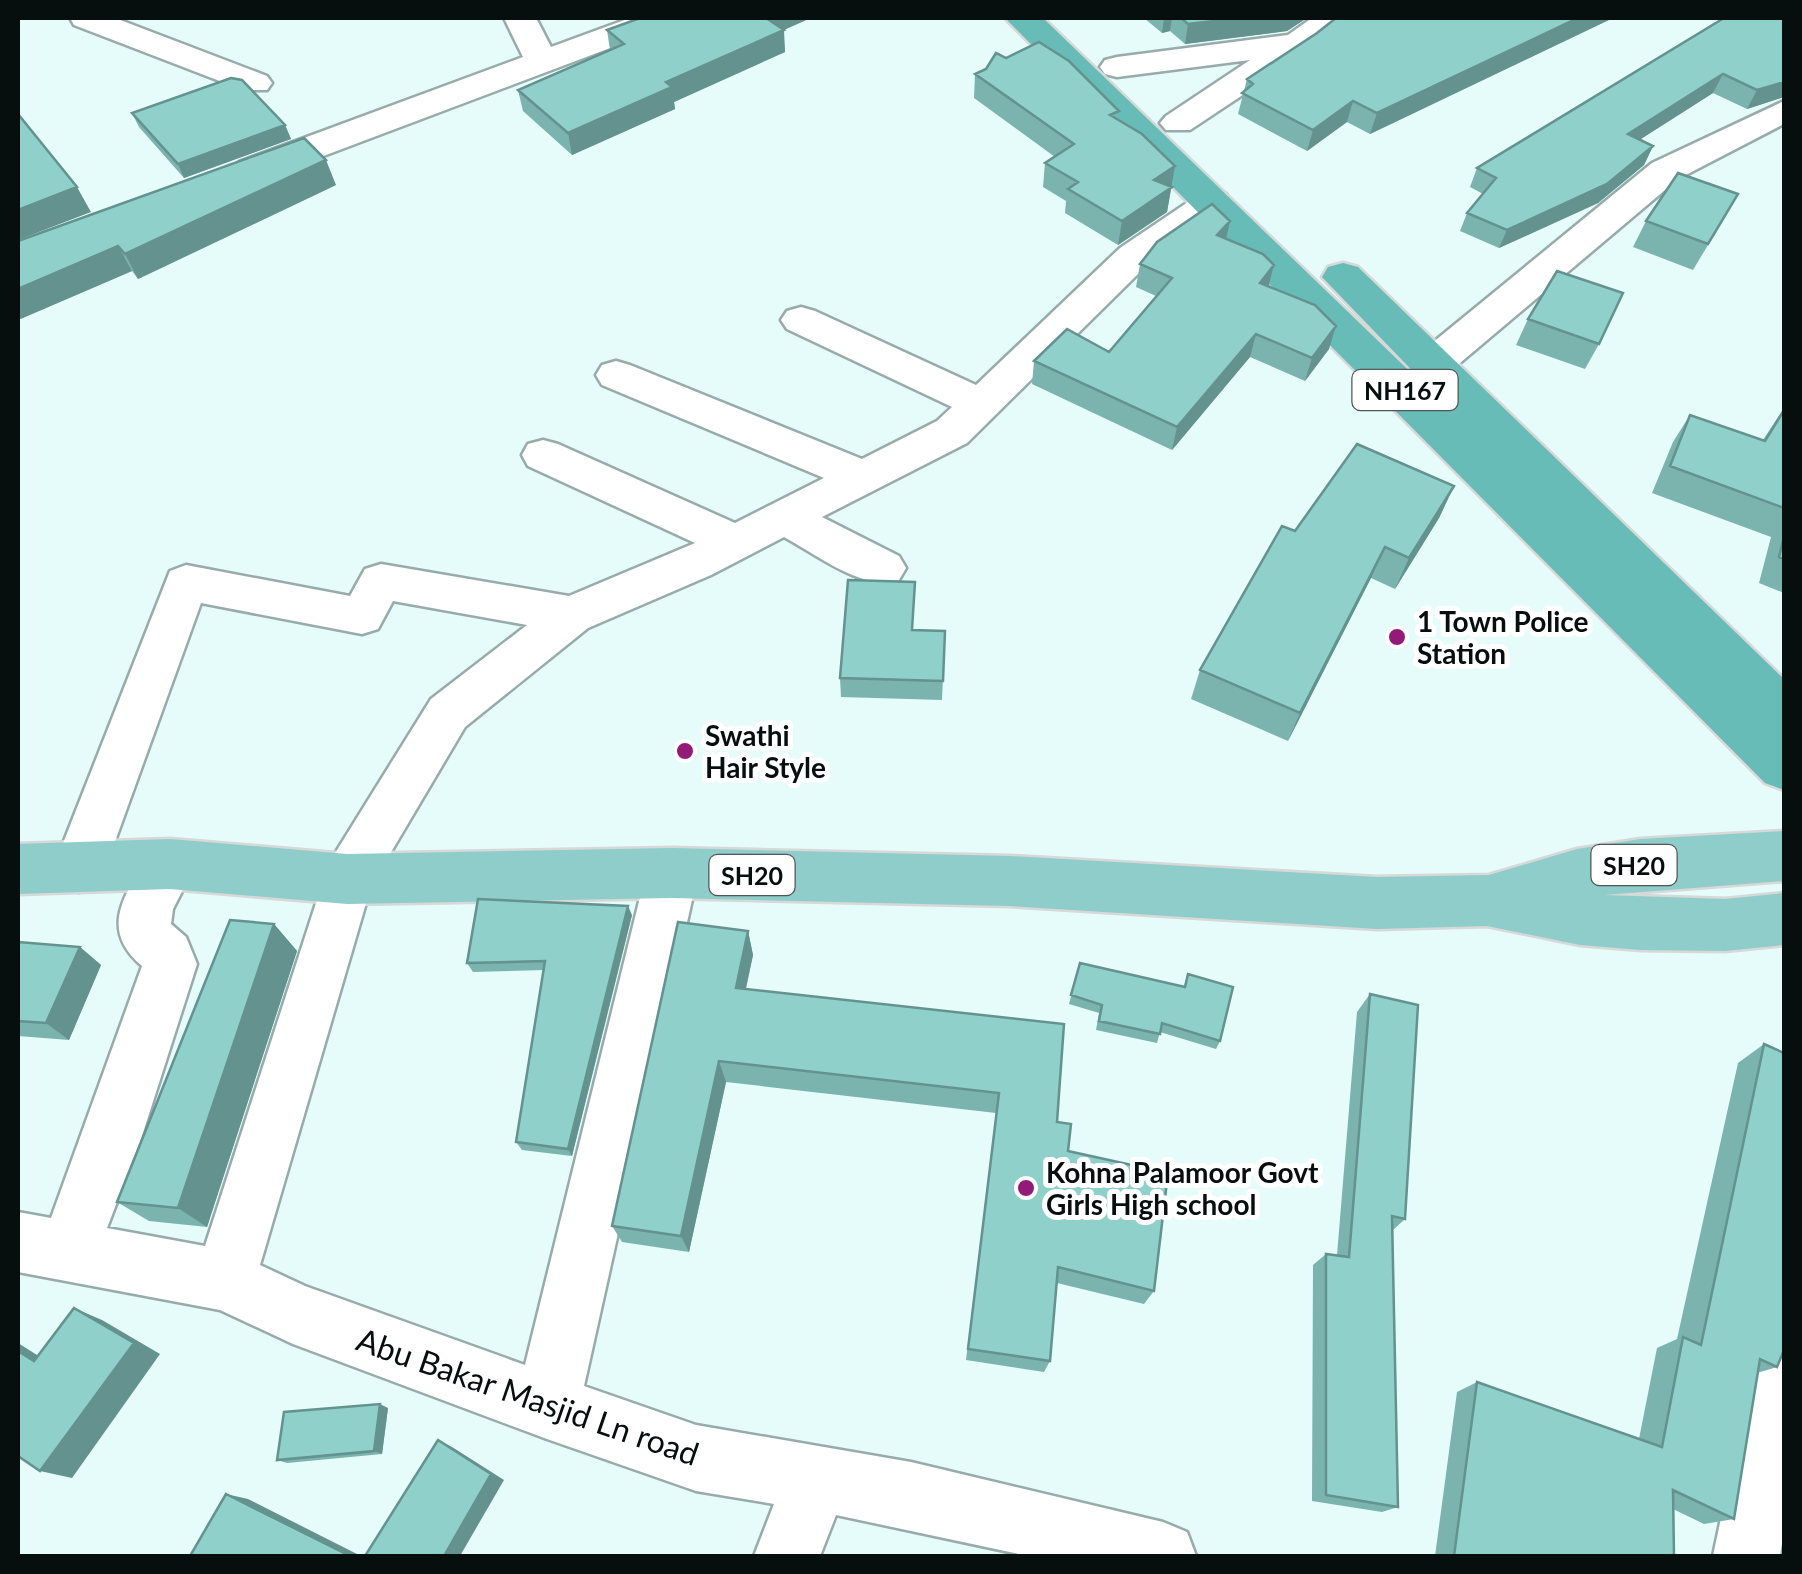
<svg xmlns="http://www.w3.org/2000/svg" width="1802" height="1574" font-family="Lato,sans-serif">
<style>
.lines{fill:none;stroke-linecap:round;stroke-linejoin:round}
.minor-casing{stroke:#97acaa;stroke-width:5}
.primary-casing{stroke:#d7d8d8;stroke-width:5}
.trunk-casing{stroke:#d7d8d8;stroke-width:5}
.minor{fill:#fff;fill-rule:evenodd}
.primary{fill:#8ecdc9;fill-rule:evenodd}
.trunk{fill:#68bcb7;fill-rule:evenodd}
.wall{fill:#7bb3af}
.shaded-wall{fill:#64928e}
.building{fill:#8fd0cb;stroke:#64928e;stroke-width:2.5}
.poi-dot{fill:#931a77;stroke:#fff;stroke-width:4}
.labels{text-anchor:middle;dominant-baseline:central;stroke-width:10;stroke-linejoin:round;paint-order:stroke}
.shield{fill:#fff;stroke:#515656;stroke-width:2.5}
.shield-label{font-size:25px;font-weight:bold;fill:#070e0e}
.poi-label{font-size:28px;font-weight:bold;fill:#070e0e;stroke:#fff;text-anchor:start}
.near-street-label{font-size:32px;fill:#070e0e;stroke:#fff}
</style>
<rect width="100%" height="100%" fill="#e6fcfa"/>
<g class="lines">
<g class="minor-casing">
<path id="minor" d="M70 18H115L267 76 272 83 267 90H243L74 25Z
M504 18H536L551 47 630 18H675L671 25 265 178H239L234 170 239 162 523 57Z
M1312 18H1349L1309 51 1190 130H1166L1160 123 1166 116 1250 60 1117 77 1105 74 1100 67 1105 60 1117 57 1288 35Z
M1784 101V124L1678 179 1448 373 1434 377 1420 373 1414 363 1420 353 1652 163Z
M1213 190 1226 194 1231 202 1226 210 1146 266 967 443 822 517 899 556 906 568 899 580C863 592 816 554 784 537L711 575 588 628 465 727 371 886 260 1265 305 1286 525 1365 646 873 654 857 672 850 690 857 698 873 584 1386 696 1425 911 1462 1163 1522 1187 1532 1196 1556H1028L836 1515 820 1556H754L774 1504 696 1491 547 1439 293 1344 220 1310 18 1272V1212L51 1218 142 966C96 927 128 892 152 848L170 841 188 848 196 864 173 909 171 924 186 937 197 964 141 1139 107 1228 205 1246 329 863 431 699 527 625 393 601 378 629 362 634 201 603 105 869 97 885 79 892 61 885 53 869 170 571 186 565 350 596 365 569 381 564 569 596 695 543 528 466 522 455 528 444 543 440 558 444 735 523 824 478 602 385 596 375 602 365 616 361 630 365 862 459 937 421 952 407 787 329 781 320 787 311 801 307 815 311 976 385 1120 248 1200 194Z
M1784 1339V1531L1780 1556H1713L1752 1371 1762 1349Z"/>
</g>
<g class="primary-casing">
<path id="primary" d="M1784 831V881L1604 895 1725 899 1784 893V945L1725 951 1641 950 1580 945 1487 926 1377 929 1010 906 672 898 347 904 170 889 18 894V844L170 839 347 854 672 848 1010 856 1377 877 1489 875 1577 849 1640 839Z"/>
</g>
<g class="trunk-casing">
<path id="trunk" d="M1005 18H1043L1455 415 1322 277 1328 267 1343 263 1358 267 1784 679V790L1765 783Z"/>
</g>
<use href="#minor" class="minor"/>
<use href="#primary" class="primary"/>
<use href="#trunk" class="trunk"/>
</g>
<path class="wall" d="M1144 18H1307L1287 31 1185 44 1170 31 1162 33Z
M1336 18H1613L1370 134 1347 122 1307 151 1238 114 1247 79 1317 33Z
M1724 18 1784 97 1747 109 1713 93 1639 140 1653 146 1644 165 1598 203 1499 248 1460 231 1467 213 1483 194 1470 187 1477 168Z
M607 30H783L785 52 674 102 675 109 572 155 523 111 518 90 610 50Z
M975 74 1175 166 1167 212 1118 245 1065 213 1066 201 1043 187 1045 163 1055 157 974 98Z
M132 113 285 125 291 139 184 178 139 127Z
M336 185 138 279 132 271 18 320V241Z
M1723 220 1693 270 1633 247 1646 221Z
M1230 221 1226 239 1274 265 1269 286 1329 349 1305 381 1250 357 1172 450 1032 384 1034 361 1109 352 1156 296 1136 287 1140 264Z
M1528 319 1599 344 1585 369 1516 345Z
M1784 408V593L1759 583 1771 537 1652 493 1673 442 1690 415 1763 440Z
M1454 486 1439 518 1395 589 1371 578 1288 741 1191 699 1200 670 1295 531Z
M945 631 942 700 841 697 840 678Z
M632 915 572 1156 522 1150 516 1142 544 970 473 972 467 963Z
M274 924 297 951 207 1227 149 1221 117 1202Z
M748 931 753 955 746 989 1064 1024 1057 1122 1068 1151 1154 1291 1144 1304 1057 1283 1050 1361 1044 1372 966 1360 996 1113 726 1082 689 1252 622 1242 612 1226Z
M18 942 80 947 101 965 69 1040 18 1036Z
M1080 963 1184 986 1188 974 1220 1041 1216 1049 1160 1032 1157 1043 1096 1030 1099 1013 1069 1004Z
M1370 994 1405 1219 1393 1230 1398 1507 1382 1512 1312 1501 1313 1265 1326 1254 1337 1255 1357 1012Z
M1764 1044 1777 1367 1757 1373 1734 1519 1704 1524 1673 1509 1674 1556H1435L1457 1392 1477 1382 1639 1439 1657 1348 1677 1339 1738 1063Z
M388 1408 382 1454 287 1463 277 1460Z"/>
<path class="shaded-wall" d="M764 18H811L766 38Z
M1164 18H1172L1170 31 1162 33Z
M1239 18H1307L1287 31 1185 44 1188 24Z
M1578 18H1613L1370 134 1377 113Z
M784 30 785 52 674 102 675 109 572 155 568 133 666 82Z
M1723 74 1713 93 1619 153 1628 134Z
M1784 82V97L1747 109 1757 90Z
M1353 101 1347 122 1307 151 1313 130Z
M285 125 291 139 184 178 178 164Z
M1653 146 1644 165 1598 203 1499 248 1507 230Z
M326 160 336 185 138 279 125 254Z
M1175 166 1167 212 1118 245 1122 221 1154 180Z
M77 187 91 212 18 240V210Z
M1230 221 1225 244 1217 235Z
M118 246 132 271 18 320V289Z
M1274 265 1268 288 1260 283Z
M1336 326 1329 349 1305 381 1312 358Z
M1256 334 1250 357 1172 450 1177 427Z
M1454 486 1439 518 1395 589 1409 558Z
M1385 547 1371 578 1288 741 1300 713Z
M628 906 632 915 572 1156 568 1149Z
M274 924 297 951 207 1227 178 1208Z
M748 931 753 955 741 1010 736 988Z
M80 947 101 965 69 1040 46 1023Z
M719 1061 726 1082 689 1252 681 1236Z
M74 1308 102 1320 160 1354 72 1478 40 1471Z
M18 1343 64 1372 34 1361 18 1351Z
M380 1404 388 1408 382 1454 374 1451Z
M438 1440 452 1447 504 1480 460 1556H444Z
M226 1494 248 1499 361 1556H350Z"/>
<path class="building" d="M640 18H766L784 30 666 82 672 87 568 133 518 90 624 44 607 30Z
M1181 18H1239L1188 24Z
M1336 18H1578L1377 113 1353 101 1313 130 1242 93 1253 84 1247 79 1317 33Z
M1724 18H1784V82L1757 90 1723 74 1628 134 1653 146 1607 184 1507 230 1467 213 1496 178 1477 168Z
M1039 42 1069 61 1119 111 1110 115 1142 134 1175 166 1154 180 1172 187 1122 221 1068 189 1078 182 1045 163 1074 144 975 74 986 69 996 53 1006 58Z
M231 78 242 80 285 125 178 164 132 113Z
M18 114 77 187 18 210Z
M304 138 326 160 125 254 118 246 18 289V241Z
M1678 173 1738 194 1708 244 1646 221Z
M1212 204 1230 221 1217 235 1263 254 1274 265 1260 283 1315 305 1336 326 1312 358 1256 334 1177 427 1034 361 1067 329 1109 352 1172 278 1140 264 1157 242Z
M1557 271 1623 293 1599 344 1528 319Z
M1784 410V508L1670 466 1690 415 1765 441Z
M1357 444 1454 486 1409 558 1385 547 1300 713 1200 670 1282 526 1295 531Z
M1784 537V559L1779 557Z
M848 580 915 582 912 630 945 631 943 681 840 678Z
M478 899 628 906 568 1149 516 1142 545 961 467 963Z
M230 920 274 924 178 1208 117 1202Z
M678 922 748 931 736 988 1064 1024 1057 1122 1071 1124 1068 1151 1168 1173 1154 1291 1058 1267 1050 1361 968 1349 999 1093 719 1061 681 1236 612 1226Z
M18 942 80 947 46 1023 18 1021Z
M1080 963 1185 987 1188 974 1233 987 1220 1041 1162 1023 1160 1034 1099 1021 1102 1005 1071 995Z
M1370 994 1418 1005 1405 1219 1392 1216 1398 1507 1326 1495V1254L1349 1257Z
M1764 1044 1784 1053V1350L1777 1367 1760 1359 1734 1519 1673 1490 1674 1556H1454L1477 1382 1662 1447 1683 1337 1701 1345Z
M74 1308 134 1343 40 1471 18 1456V1351L34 1361Z
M380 1404 374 1451 277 1460 284 1412Z
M438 1440 491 1474 444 1556H365Z
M226 1494 350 1556H190Z"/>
<g class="poi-dot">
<circle cx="1397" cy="637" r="10"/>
<circle cx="685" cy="751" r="10"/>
<circle cx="1026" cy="1188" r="10"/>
</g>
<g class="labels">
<g class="shield">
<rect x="1352.5" y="370" width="105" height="40" rx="8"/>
<rect x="1591.5" y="845" width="85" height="40" rx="8"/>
<rect x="709.5" y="855" width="85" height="40" rx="8"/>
</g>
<g class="shield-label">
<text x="1405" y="390">NH167</text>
<text x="1634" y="865">SH20</text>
<text x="752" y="875">SH20</text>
</g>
<g class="poi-label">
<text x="1417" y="621">1 Town Police<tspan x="1417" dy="32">Station</tspan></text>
<text x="705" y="735">Swathi<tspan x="705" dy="32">Hair Style</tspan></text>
<text x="1046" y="1172">Kohna Palamoor Govt<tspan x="1046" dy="32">Girls High school</tspan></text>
</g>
<g class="near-street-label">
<text transform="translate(528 1396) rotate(19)">Abu Bakar Masjid Ln road</text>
</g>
</g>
<rect width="1802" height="1574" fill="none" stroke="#070e0e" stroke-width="40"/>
</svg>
